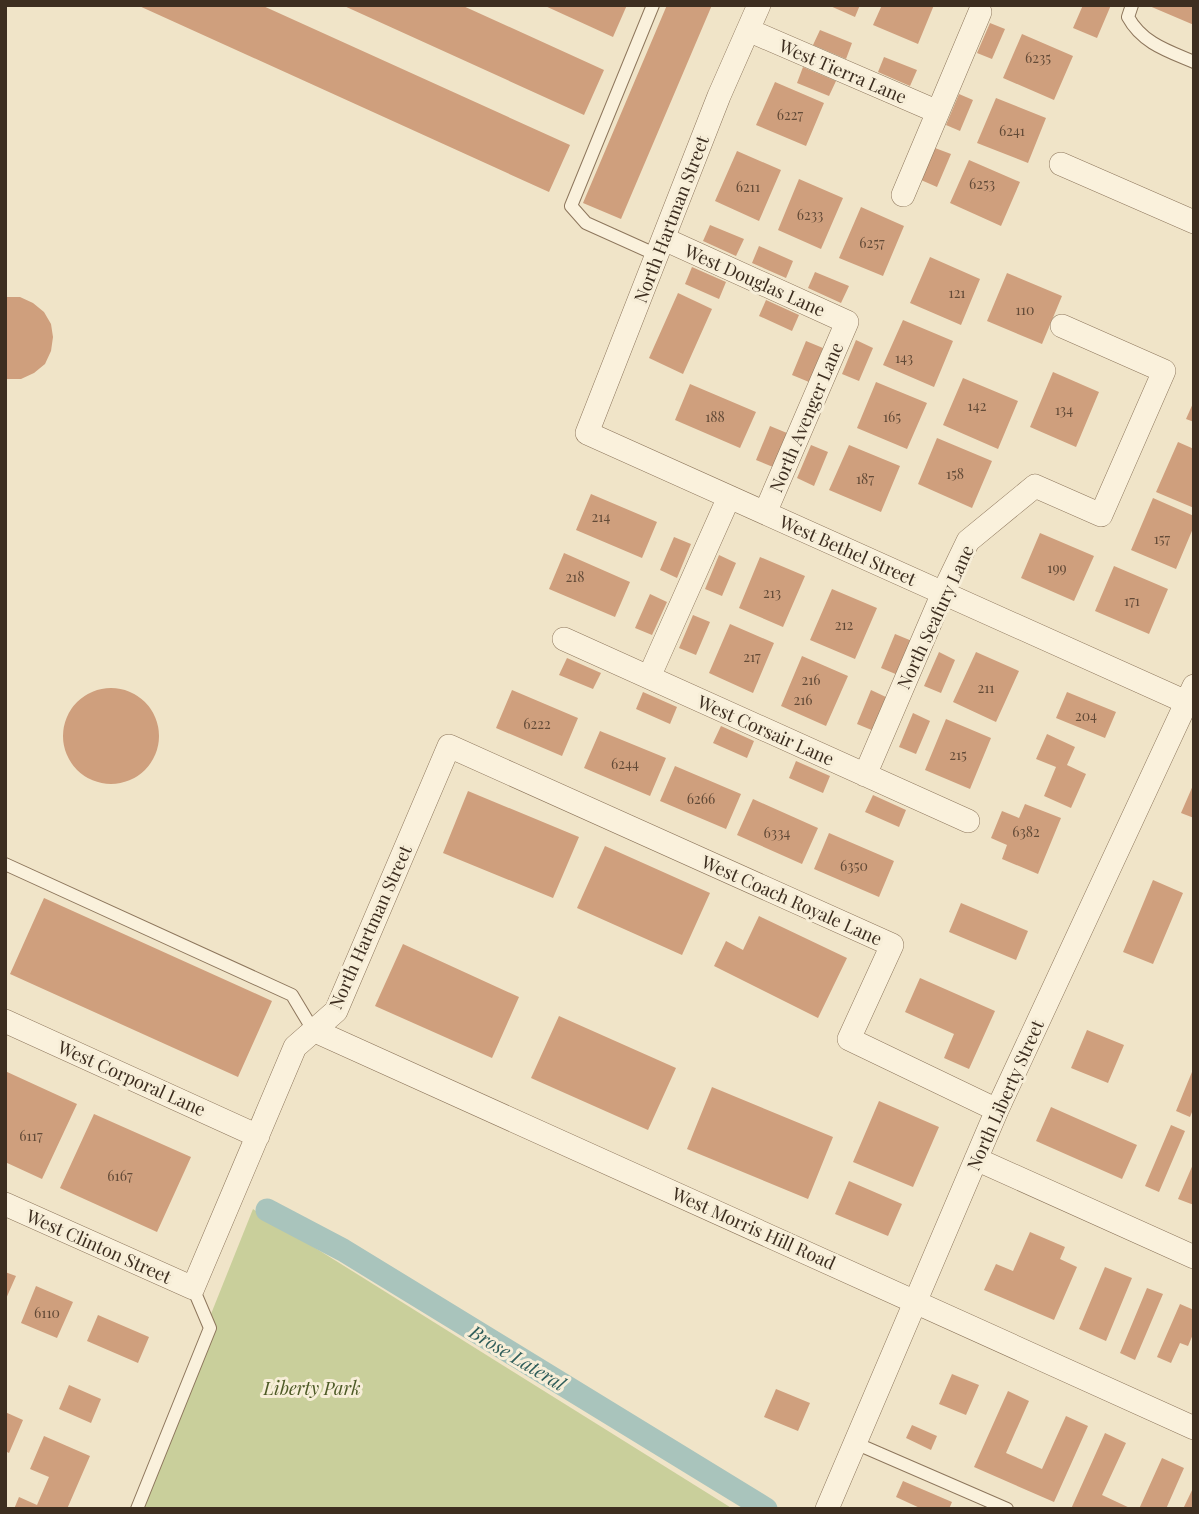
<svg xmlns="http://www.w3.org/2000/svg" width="1199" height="1514" font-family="'Playfair Display',serif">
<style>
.green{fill:#c9cf9b}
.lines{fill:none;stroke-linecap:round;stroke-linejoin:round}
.canal{stroke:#a9c4bc;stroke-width:23}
.building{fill:#cf9f7d}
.service-casing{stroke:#8d765c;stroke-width:14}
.minor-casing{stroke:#8d765c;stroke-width:24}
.service{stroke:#faf1dc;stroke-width:12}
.minor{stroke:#faf1dc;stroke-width:23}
.labels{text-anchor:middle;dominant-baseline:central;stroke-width:6;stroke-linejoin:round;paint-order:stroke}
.number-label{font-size:14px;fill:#624a37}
.street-label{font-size:18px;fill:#3d2e20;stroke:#f7eed8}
.park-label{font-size:18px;font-style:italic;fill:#4d5a26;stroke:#f7eed8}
.water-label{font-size:19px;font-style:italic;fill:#2f5d5a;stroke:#f7eed8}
</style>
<rect width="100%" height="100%" fill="#f0e4c8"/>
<path class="green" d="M253 1209 733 1509H133Z"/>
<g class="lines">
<path class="canal" d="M267 1210 343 1250 766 1509"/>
</g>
<path class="building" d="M137 5H261L570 145 549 192Z
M342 5H461L604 70 584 115Z
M543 5H627L613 37Z
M667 5H712L621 219 583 203Z
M828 5H860L855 17Z
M882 5H934L918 44 873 25Z
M1083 5H1111L1097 38 1073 28Z
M1147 5H1194V25Z
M990 23 1005 29 992 59 977 53Z
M820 30 852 43 846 59 813 45Z
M1022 34 1073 56 1054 100 1003 78Z
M884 57 917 70 910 86 878 72Z
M803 67 836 81 829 96 797 83Z
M775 82 824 103 806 146 756 125Z
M959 94 973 100 960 131 946 125Z
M996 98 1046 118 1028 163 977 143Z
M935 148 951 154 937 187 921 180Z
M737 151 781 170 759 221 715 201Z
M969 160 1020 182 1001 226 950 203Z
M799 179 843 198 821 249 778 230Z
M861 207 904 226 883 276 839 258Z
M710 225 744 239 736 256 703 241Z
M759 246 793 261 786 278 752 263Z
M930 257 980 279 961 325 910 303Z
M692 267 726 282 719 299 685 284Z
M815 272 849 286 841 303 808 288Z
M1007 273 1062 296 1042 344 987 321Z
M678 293 712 309 683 374 649 358Z
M5 297H20L33 303 44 312 51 324 53 337 51 351 45 364 34 373 21 379H5Z
M766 300 799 315 792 331 759 316Z
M903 320 953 341 934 387 883 365Z
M856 340 873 348 859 381 842 374Z
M806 341 823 348 809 382 792 375Z
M1053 372 1099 392 1076 447 1030 427Z
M963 378 1018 401 998 449 943 425Z
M876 382 927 403 907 449 857 428Z
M690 384 756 412 740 448 675 420Z
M1194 401V422L1186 419Z
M770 426 787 433 773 467 756 460Z
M937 438 992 461 972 508 918 484Z
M1178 442 1194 449V508L1156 492Z
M811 445 828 452 814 486 797 478Z
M849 445 900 466 881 512 829 490Z
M591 494 657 522 642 558 576 530Z
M1153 498 1194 516V526L1176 569 1131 550Z
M1040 533 1094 556 1074 601 1021 578Z
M674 537 691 544 677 578 660 570Z
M564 553 630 582 615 617 549 589Z
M719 555 736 563 722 596 705 589Z
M760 557 805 576 783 627 739 608Z
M1114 566 1168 589 1149 634 1095 611Z
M832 589 877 608 855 659 810 640Z
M650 594 667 602 652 635 635 628Z
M693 615 710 622 696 655 679 648Z
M730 624 774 643 753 693 709 673Z
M895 634 912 641 898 675 881 668Z
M939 652 955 660 941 693 924 686Z
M976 652 1019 671 996 722 953 702Z
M802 656 848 676 826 726 781 706Z
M567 658 601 673 593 689 559 675Z
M63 736a48 48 0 1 1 96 0a48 48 0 1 1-96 0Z
M512 690 578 718 562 756 496 728Z
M871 690 888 698 874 731 857 724Z
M643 692 677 707 670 724 636 709Z
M1067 692 1116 712 1105 738 1056 718Z
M913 713 930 721 916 754 899 747Z
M946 719 991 738 970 789 925 770Z
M721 726 754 741 747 758 713 743Z
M600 731 666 758 650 796 584 768Z
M1047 734 1075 747 1067 765 1086 774 1071 808 1044 796 1056 767 1036 759Z
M796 761 830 776 823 793 789 778Z
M675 766 741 794 726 829 660 801Z
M1194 783V818L1181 813Z
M468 791 579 837 553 898 443 853Z
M873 795 906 810 899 827 865 812Z
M753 799 818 828 802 864 737 835Z
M1025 804 1061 818 1038 874 1002 859 1007 845 991 838 1002 811 1019 818Z
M829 833 894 861 879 897 814 869Z
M605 846 710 893 682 955 577 908Z
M1153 880 1183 893 1153 964 1123 952Z
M44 898 272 1001 238 1077 10 974Z
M961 903 1028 931 1016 960 949 932Z
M759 916 847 958 818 1018 714 966 726 941 743 950Z
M403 944 519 997 492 1058 375 1006Z
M920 978 995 1011 969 1069 944 1058 954 1034 905 1012Z
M559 1016 676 1068 648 1130 531 1078Z
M1087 1030 1124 1045 1108 1083 1071 1068Z
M1194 1067V1107L1190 1117 1176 1111Z
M5 1071 77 1104 42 1179 5 1162Z
M712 1087 833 1137 808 1199 687 1149Z
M879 1101 939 1127 913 1187 853 1162Z
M1051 1107 1137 1145 1122 1179 1036 1141Z
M94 1114 191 1157 157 1232 60 1188Z
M1171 1125 1185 1131 1159 1192 1145 1186Z
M1194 1162V1205L1178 1199Z
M849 1181 902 1204 888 1236 835 1214Z
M1030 1232 1065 1247 1060 1259 1077 1267 1054 1320 984 1290 996 1264 1013 1271Z
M1105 1267 1132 1278 1106 1341 1079 1329Z
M5 1272 16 1276 5 1301Z
M36 1286 73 1302 57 1338 21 1323Z
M1147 1288 1163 1294 1135 1360 1120 1353Z
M1180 1304 1194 1310V1332L1188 1346 1180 1343 1171 1363 1157 1357Z
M98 1315 149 1337 138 1363 87 1341Z
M952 1374 979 1385 966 1415 939 1404Z
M69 1385 101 1399 91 1423 59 1409Z
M776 1389 810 1403 798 1431 764 1417Z
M1008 1391 1029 1401 1006 1453 1042 1469 1066 1416 1088 1426 1054 1502 974 1467Z
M5 1412 23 1420 9 1453 5 1451Z
M912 1425 937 1436 931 1450 906 1438Z
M1105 1433 1126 1443 1102 1495 1132 1509H1071Z
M44 1436 90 1456 67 1509H14L19 1497 37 1505 49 1477 30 1469Z
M1162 1458 1184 1468 1166 1509H1139Z
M903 1481 952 1502 949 1509H922L896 1497Z
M1194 1486V1509H1183Z"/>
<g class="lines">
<g class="service-casing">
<path id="service" d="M653 5 571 206 586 223 657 255
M1132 5 1128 17C1142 43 1168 51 1194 62
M5 864 292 995 313 1030
M855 1443 1007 1509
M137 1509 210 1328 193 1288"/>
</g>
<g class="minor-casing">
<path id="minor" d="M759 5 719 96 587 433 1186 702
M748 30 938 112
M1061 164 1194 222
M903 195 980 12
M664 239 847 322 765 513
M564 639 968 821
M649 677 729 497
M865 775 943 593 968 541 1035 486 1101 515 1164 371 1062 326
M5 1021 258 1136
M313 1030 1194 1428
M976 1159 1194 1257
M5 1204 193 1288 295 1047 336 1011 449 746 892 945 849 1039 997 1110
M827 1509 997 1110 1194 686"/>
</g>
<use href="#service" class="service"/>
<use href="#minor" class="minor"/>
</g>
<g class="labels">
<g class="number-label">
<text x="1038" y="57">6235</text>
<text x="790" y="114">6227</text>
<text x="1012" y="130">6241</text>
<text x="982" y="183">6253</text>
<text x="748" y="186">6211</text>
<text x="810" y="214">6233</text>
<text x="872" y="242">6257</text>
<text x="957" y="292">121</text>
<text x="1025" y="309">110</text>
<text x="904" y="357">143</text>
<text x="977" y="405">142</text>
<text x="1064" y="409">134</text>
<text x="715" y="416">188</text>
<text x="892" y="416">165</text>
<text x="955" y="473">158</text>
<text x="865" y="478">187</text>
<text x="601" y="516">214</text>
<text x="1162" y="538">157</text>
<text x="1057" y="567">199</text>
<text x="575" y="576">218</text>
<text x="772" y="592">213</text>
<text x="1132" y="600">171</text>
<text x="844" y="624">212</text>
<text x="752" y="656">217</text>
<text x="811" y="679">216</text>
<text x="986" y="687">211</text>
<text x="803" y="699">216</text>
<text x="1086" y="715">204</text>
<text x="537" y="723">6222</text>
<text x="958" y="754">215</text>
<text x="625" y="763">6244</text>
<text x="701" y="798">6266</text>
<text x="1026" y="831">6382</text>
<text x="777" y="832">6334</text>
<text x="854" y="865">6350</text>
<text x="31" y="1135">6117</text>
<text x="120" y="1175">6167</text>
<text x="47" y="1312">6110</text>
</g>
<g class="street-label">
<text transform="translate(843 71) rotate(23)">West Tierra Lane</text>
<text transform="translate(671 219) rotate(-69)">North Hartman Street</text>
<text transform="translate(755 280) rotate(24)">West Douglas Lane</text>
<text transform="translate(806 417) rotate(-67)">North Avenger Lane</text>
<text transform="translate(848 550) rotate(24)">West Bethel Street</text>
<text transform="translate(935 617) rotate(-65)">North Seafury Lane</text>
<text transform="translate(766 730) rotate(24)">West Corsair Lane</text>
<text transform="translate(792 900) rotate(24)">West Coach Royale Lane</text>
<text transform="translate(370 927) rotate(-66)">North Hartman Street</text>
<text transform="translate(132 1078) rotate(24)">West Corporal Lane</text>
<text transform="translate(1005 1095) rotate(-66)">North Liberty Street</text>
<text transform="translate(754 1228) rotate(24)">West Morris Hill Road</text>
<text transform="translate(99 1246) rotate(24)">West Clinton Street</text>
</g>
<g class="park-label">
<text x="312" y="1388">Liberty Park</text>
</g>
<g class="water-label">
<text transform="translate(518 1357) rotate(31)">Brose Lateral</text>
</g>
</g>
<rect width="1199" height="1514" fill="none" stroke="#3d2e20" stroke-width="14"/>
</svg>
